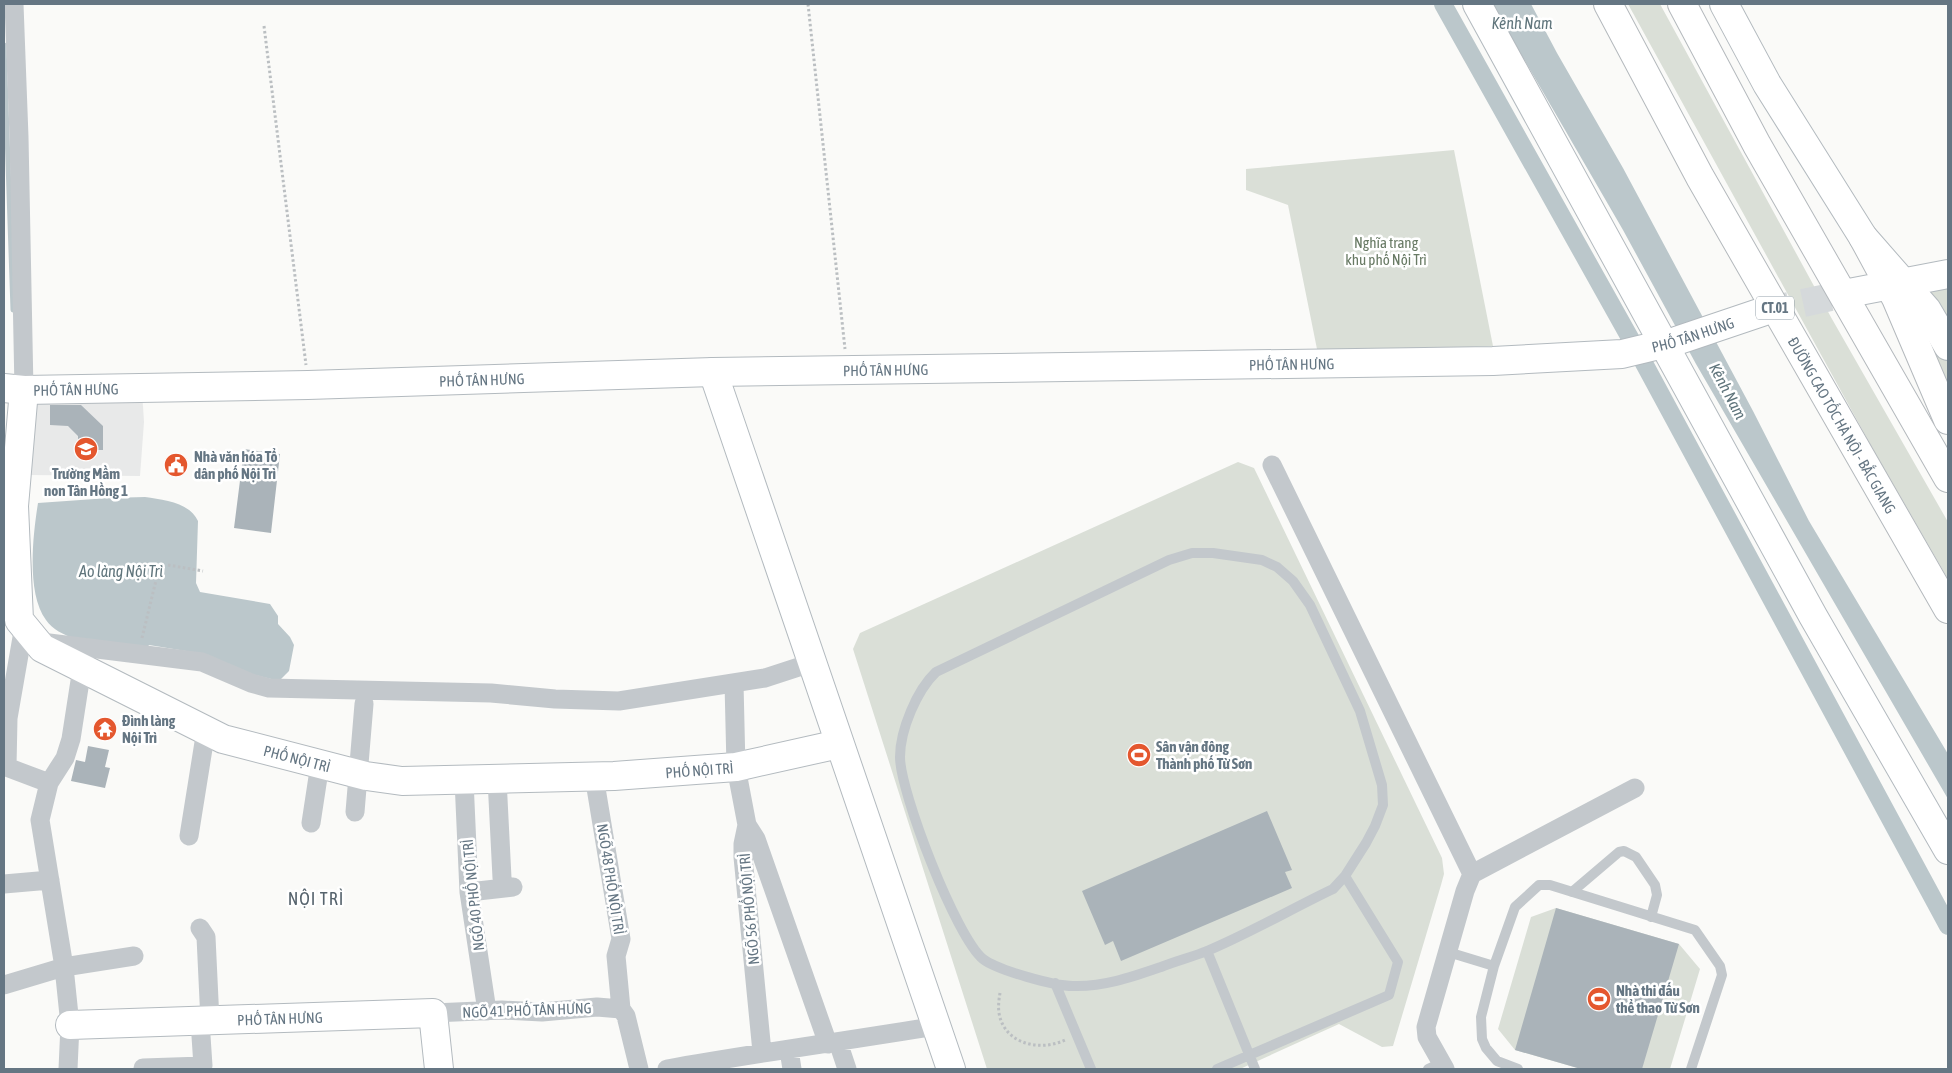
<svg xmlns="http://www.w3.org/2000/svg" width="1952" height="1073" font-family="'Asap Condensed',sans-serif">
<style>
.built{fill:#e8e9e9}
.green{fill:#dadfd7}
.water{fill:#bbc7cb}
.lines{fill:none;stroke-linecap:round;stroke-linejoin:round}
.stream{stroke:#bbc7cb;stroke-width:5}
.canal{stroke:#bbc7cb;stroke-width:18}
.building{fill:#aab3b9}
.secondary-tunnel{stroke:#d5d9db;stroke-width:28;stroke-dasharray:28 14;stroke-linecap:butt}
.secondary-casing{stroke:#b3babf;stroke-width:30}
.highway-casing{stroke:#b4b9bd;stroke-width:30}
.path{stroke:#bbbfc2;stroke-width:3;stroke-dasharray:2.5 2.5;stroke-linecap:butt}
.lane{stroke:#c3c8cc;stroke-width:10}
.street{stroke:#c3c8cc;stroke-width:19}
.secondary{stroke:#fff;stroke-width:28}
.highway{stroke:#fff;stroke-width:28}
.labels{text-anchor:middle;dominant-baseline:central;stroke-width:5;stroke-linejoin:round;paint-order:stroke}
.shield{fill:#fff;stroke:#939fa8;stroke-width:1}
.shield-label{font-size:14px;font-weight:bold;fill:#657683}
.park-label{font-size:15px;fill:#687a64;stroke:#fff}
.street-label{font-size:15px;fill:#657683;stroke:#fff}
.poi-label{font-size:15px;font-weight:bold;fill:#657683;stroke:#fff;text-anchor:start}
.water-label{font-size:16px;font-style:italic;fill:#60757c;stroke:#fff}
.quarter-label{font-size:18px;letter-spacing:1px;fill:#57646e;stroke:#fff}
</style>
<rect width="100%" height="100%" fill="#fafaf8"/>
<path class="built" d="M142 391 144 422 140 476 28 475 36 396Z"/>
<path class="green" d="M1628 4H1660L1832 319 1948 522V579L1874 451Z
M1454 150 1493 346 1318 354 1288 205 1246 190V169Z
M1948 288V383L1896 298Z
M1238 462 1254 468 1442 858 1444 874 1441 885 1393 1046 1382 1047 1339 1024 1240 1069H987L853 649 860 633Z
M1556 908 1679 944 1700 969 1670 1069H1581L1515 1050 1498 1029 1531 917Z"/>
<path class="water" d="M1492 4H1531L1557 53 1623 168 1753 411 1809 521 1948 754V799L1696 364 1623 230Z
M145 497C164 500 189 502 198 521L196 583 200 592 270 604 278 616V624L290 637 294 645 289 671 279 681 251 674 198 653 149 645 147 648C127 645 93 644 75 639 64 635 52 629 46 620 26 593 33 534 38 503L109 498Z"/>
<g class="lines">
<path class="stream" d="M4 45 13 310"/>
<path class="canal" d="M1443 4 1639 354 1948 926"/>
</g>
<path class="building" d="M50 405H81L103 426V450H78V436L68 426 50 425Z
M244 449 280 454 271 533 234 528Z
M88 746 109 750 105 767 110 768 105 788 71 781 76 760 85 762Z
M1267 811 1292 870 1285 872 1292 888 1121 961 1113 941 1105 945 1082 891Z
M1556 908 1679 944 1642 1069H1581L1515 1050Z"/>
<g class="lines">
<path class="secondary-tunnel" d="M1762 312 1849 293"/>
<g class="secondary-casing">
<g id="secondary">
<path d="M1477 4 1813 616 1948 850"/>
<path d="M1724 4 1767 84 1863 237 1927 310 1948 346"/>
<path d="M1849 293 1948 274"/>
<path d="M713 372 951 1069"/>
<path id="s1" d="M4 388 24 390 308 385 713 372 1493 361 1622 354 1676 341 1762 312"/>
<path id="s2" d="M24 390 14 506 19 620 42 648 223 739 366 776 402 781 614 776 736 767 839 744"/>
<path id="s3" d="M70 1025 433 1013 439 1069"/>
</g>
</g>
<g class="highway-casing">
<g id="highway">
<path id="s4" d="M1608 4 1700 177 1948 609"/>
<path d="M1682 4 1757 145 1948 478"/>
<path d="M1863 237 1896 298 1948 420"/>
</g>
</g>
<path class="path" d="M808 4 845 349
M264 26 306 365
M168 565 203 571
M142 638 158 572
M1000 993C999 999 998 1006 999 1013 1004 1044 1040 1052 1065 1040"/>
<path class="lane" d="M1192 553H1213L1262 560 1277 567 1293 581 1310 605 1360 711 1382 785 1383 805 1375 826 1366 843 1345 876 1333 889C1291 909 1250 933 1207 951 1192 957 1176 961 1161 967 1132 977 1104 987 1073 986 1054 986 997 970 983 959 956 937 900 792 900 757 900 730 917 690 936 672L1169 560Z
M1572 892 1619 852 1624 851 1636 857 1655 885 1657 895 1651 917
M1207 951 1255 1069
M1448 952 1494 966
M1055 983 1091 1069
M1217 1069 1389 995 1398 962 1345 876
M1428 1069 1441 1063
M1518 1069 1497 1061 1486 1048 1482 1039 1481 1017 1494 966 1515 907 1539 885H1550L1695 930 1720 966 1722 975 1691 1069"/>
<path class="street" d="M14 4 19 137 24 390
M1272 465 1472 874
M41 642 202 662 251 683 269 688 491 693 555 699 619 701 765 678 811 663
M734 683 736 767 747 825 743 844V857L762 1052
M4 766 49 783
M7 767 8 718 24 626
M594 776 621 939 616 956 621 1009 626 1016 639 1069
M497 779 502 878
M464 780 469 892 487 1011
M355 812 364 704
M311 823 320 764
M747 825 756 839 828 1044
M189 836 206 730
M4 884 50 880
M469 892 513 887
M200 928 206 937 210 1021
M4 985 64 967 134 956
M433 1013 502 1010 542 1012 597 1007 621 1009
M838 1042 847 1069
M789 1050 792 1069
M143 1068 203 1066 200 1021
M68 1069 70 1025 64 967 40 820 49 783 65 758 71 739 82 668
M667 1069C756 1053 846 1041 936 1026
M1445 1069 1427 1037 1426 1027 1465 891 1472 874 1635 788"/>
<use href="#secondary" class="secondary"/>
<use href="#highway" class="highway"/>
</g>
<defs>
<g id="school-disc" transform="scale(1.25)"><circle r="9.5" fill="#e4572e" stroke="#fff"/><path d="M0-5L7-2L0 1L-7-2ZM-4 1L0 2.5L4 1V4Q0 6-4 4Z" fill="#fff"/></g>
<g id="civic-disc" transform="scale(1.25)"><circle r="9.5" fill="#e4572e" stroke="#fff"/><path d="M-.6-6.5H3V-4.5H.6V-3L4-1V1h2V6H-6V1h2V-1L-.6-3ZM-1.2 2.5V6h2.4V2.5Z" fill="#fff"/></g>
<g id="temple-disc" transform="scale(1.25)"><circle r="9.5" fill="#e4572e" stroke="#fff"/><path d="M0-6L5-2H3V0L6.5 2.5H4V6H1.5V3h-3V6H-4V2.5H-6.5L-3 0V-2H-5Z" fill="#fff"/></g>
<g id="stadium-disc" transform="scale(1.25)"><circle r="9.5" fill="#e4572e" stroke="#fff"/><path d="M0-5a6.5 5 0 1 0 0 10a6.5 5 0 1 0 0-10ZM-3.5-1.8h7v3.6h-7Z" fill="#fff"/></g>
</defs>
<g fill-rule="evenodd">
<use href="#school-disc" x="86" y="449"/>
<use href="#civic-disc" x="176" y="465"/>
<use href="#temple-disc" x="105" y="729"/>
<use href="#stadium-disc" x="1139" y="755"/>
<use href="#stadium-disc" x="1599" y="999"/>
</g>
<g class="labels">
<rect class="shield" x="1756" y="296.5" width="38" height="23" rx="4"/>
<g class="shield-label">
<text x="1775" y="308">CT.01</text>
</g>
<g class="park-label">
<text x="1386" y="242">Nghĩa trang<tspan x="1386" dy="17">khu phố Nội Trì</tspan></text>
</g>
<g class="street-label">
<text stroke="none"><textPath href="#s1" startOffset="1692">PHỐ TÂN HƯNG</textPath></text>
<text stroke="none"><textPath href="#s1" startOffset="1288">PHỐ TÂN HƯNG</textPath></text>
<text stroke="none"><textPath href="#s1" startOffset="882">PHỐ TÂN HƯNG</textPath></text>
<text stroke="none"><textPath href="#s1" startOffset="478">PHỐ TÂN HƯNG</textPath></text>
<text stroke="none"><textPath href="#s1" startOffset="72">PHỐ TÂN HƯNG</textPath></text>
<text stroke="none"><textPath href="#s4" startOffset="482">ĐƯỜNG CAO TỐC HÀ NỘI - BẮC GIANG</textPath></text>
<text stroke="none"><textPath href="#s2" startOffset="546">PHỐ NỘI TRÌ</textPath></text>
<text stroke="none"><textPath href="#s2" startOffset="951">PHỐ NỘI TRÌ</textPath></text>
<text transform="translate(611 879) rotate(81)">NGÕ 48 PHỐ NỘI TRÌ</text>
<text transform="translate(473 895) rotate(-96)">NGÕ 40 PHỐ NỘI TRÌ</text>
<text transform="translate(749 909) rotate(-95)">NGÕ 56 PHỐ NỘI TRÌ</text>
<text transform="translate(527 1010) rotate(-2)">NGÕ 41 PHỐ TÂN HƯNG</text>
<text stroke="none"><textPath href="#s3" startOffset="210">PHỐ TÂN HƯNG</textPath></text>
</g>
<g class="poi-label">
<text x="194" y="456">Nhà văn hóa Tổ<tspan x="194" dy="17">dân phố Nội Trì</tspan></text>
<text x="86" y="473" text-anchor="middle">Trường Mầm<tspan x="86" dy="17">non Tân Hồng 1</tspan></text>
<text x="122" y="720">Đình làng<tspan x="122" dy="17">Nội Trì</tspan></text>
<text x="1156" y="746">Sân vận động<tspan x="1156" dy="17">Thành phố Từ Sơn</tspan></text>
<text x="1616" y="990">Nhà thi đấu<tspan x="1616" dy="17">thể thao Từ Sơn</tspan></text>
</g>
<g class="water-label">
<text x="1522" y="23">Kênh Nam</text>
<text transform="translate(1728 391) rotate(62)">Kênh Nam</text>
<text x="121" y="571">Ao làng Nội Trì</text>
</g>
<g class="quarter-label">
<text x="316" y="898">NỘI TRÌ</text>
</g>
</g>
<rect width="1952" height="1073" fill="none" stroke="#657683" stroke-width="10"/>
</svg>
